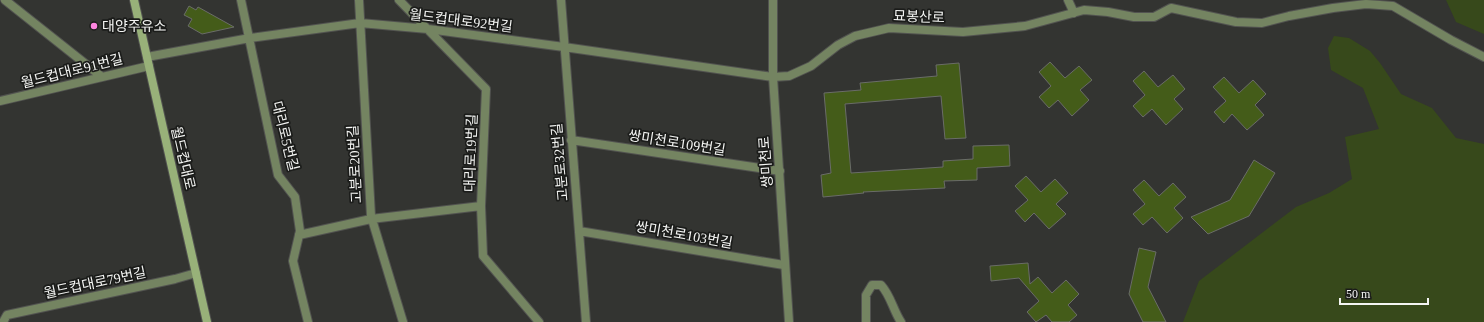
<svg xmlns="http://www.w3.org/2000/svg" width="1484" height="322" font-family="'Times New Roman','Noto Sans KR',serif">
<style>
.green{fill:#37491b}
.building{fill:#445c19;stroke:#6a6c68}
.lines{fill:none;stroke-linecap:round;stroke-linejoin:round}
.minor-casing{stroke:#525350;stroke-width:10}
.tertiary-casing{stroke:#525350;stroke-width:10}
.secondary-casing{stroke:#525350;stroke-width:10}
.minor{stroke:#748461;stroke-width:8}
.tertiary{stroke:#748461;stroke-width:8}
.secondary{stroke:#98b179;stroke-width:8}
.poi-dot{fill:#fe85e0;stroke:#1b1c1a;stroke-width:1.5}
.labels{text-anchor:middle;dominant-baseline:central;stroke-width:3.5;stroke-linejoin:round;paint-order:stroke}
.street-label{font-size:14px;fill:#f4f5f3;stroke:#1b1c1a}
.poi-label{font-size:14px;fill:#f4f5f3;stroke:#1b1c1a;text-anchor:start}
</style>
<rect width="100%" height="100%" fill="#333431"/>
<path class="green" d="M1446 0H1484V34L1456 22Z
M1334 36 1349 38 1370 51 1380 63 1401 94 1432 108 1456 138 1484 144V322H1183L1199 281 1296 207 1329 193 1352 179 1345 137 1379 129 1363 88 1331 70 1328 48Z"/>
<path class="building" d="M189 6 196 10 198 7 234 27 202 34 188 26 192 19 184 15Z
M1050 62 1065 78 1079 66 1092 80 1080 90 1089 100 1072 116 1058 100 1049 108 1039 97 1051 86 1039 72Z
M959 63 966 138 945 139 941 96 845 104 851 173 943 167V161L973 159V146L1009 145 1010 166 977 168V180L944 181 945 188 863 192 864 193 823 197 821 175 831 173 824 93 861 90 860 83 937 76 936 65Z
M1144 71 1158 87 1173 75 1185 89 1174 99 1183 109 1166 125 1152 109 1143 117 1133 106 1145 95 1133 81Z
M1224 77 1239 93 1253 80 1266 94 1255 105 1264 115 1247 130 1232 114 1224 123 1214 112 1226 101 1213 87Z
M1254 160 1275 173 1249 216 1208 234 1191 217 1230 200Z
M1026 176 1041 192 1055 179 1068 193 1056 204 1066 214 1049 229 1034 213 1025 222 1015 211 1028 200 1015 186Z
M1144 180 1159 196 1173 183 1186 197 1174 208 1183 218 1167 233 1152 217 1143 225 1133 214 1145 204 1133 190Z
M1139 248 1156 252 1148 287 1166 322H1143L1129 294Z
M1028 263 1030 284 1038 277 1052 293 1066 280 1079 294 1068 305 1077 315 1069 322H1052L1046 315 1036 322 1027 312 1039 301 1019 278 991 281 990 266Z"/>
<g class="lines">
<g class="minor-casing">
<path id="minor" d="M5 0 102 77
M241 0 278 175 295 197 300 231 293 261 308 322
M359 0 371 216 403 322
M399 0 486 89 481 206 483 256 539 322
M561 0 586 322
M1068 0 1074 13
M147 57 250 38 360 23 428 29 564 47 773 77 789 76 811 66 838 45 855 36 889 28 963 32 1025 26 1084 10 1108 12 1134 17H1154L1171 8 1236 22 1262 23 1289 16 1333 8 1366 4 1393 6 1451 40 1484 57
M0 101 149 66
M571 140 780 171
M579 231 784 265
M299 235 371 219 481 206
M3 322 7 315 175 279 196 273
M866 322V295L872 285H881C891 296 893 310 901 322"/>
</g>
<g class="tertiary-casing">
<path id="tertiary" d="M773 0V77L789 322"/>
</g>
<g class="secondary-casing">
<path id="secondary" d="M134 0 207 322"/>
</g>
<use href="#minor" class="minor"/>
<use href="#tertiary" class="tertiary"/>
<use href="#secondary" class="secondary"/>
</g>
<circle class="poi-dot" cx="94" cy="26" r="4"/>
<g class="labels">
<g class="street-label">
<text transform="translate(919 17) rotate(2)">묘봉산로</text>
<text transform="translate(461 21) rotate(7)">월드컵대로92번길</text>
<text transform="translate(72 71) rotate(-14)">월드컵대로91번길</text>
<text transform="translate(285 136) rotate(76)">대리로5번길</text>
<text transform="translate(677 143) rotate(9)">쌍미천로109번길</text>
<text transform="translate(471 153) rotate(-88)">대리로19번길</text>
<text transform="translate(183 158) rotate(77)">월드컵대로</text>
<text transform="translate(560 162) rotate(-95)">고분로32번길</text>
<text transform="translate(766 162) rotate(-94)">쌍미천로</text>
<text transform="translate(355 164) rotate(-93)">고분로20번길</text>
<text transform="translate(684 235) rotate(10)">쌍미천로103번길</text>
<text transform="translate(95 283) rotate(-12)">월드컵대로79번길</text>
</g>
<g class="poi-label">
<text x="102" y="26">대양주유소</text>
</g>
</g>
<path d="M1340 298v6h88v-6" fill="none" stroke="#f4f5f3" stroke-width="2"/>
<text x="1346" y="298" font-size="12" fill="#f4f5f3" stroke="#1b1c1a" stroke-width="3" paint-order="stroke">50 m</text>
</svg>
